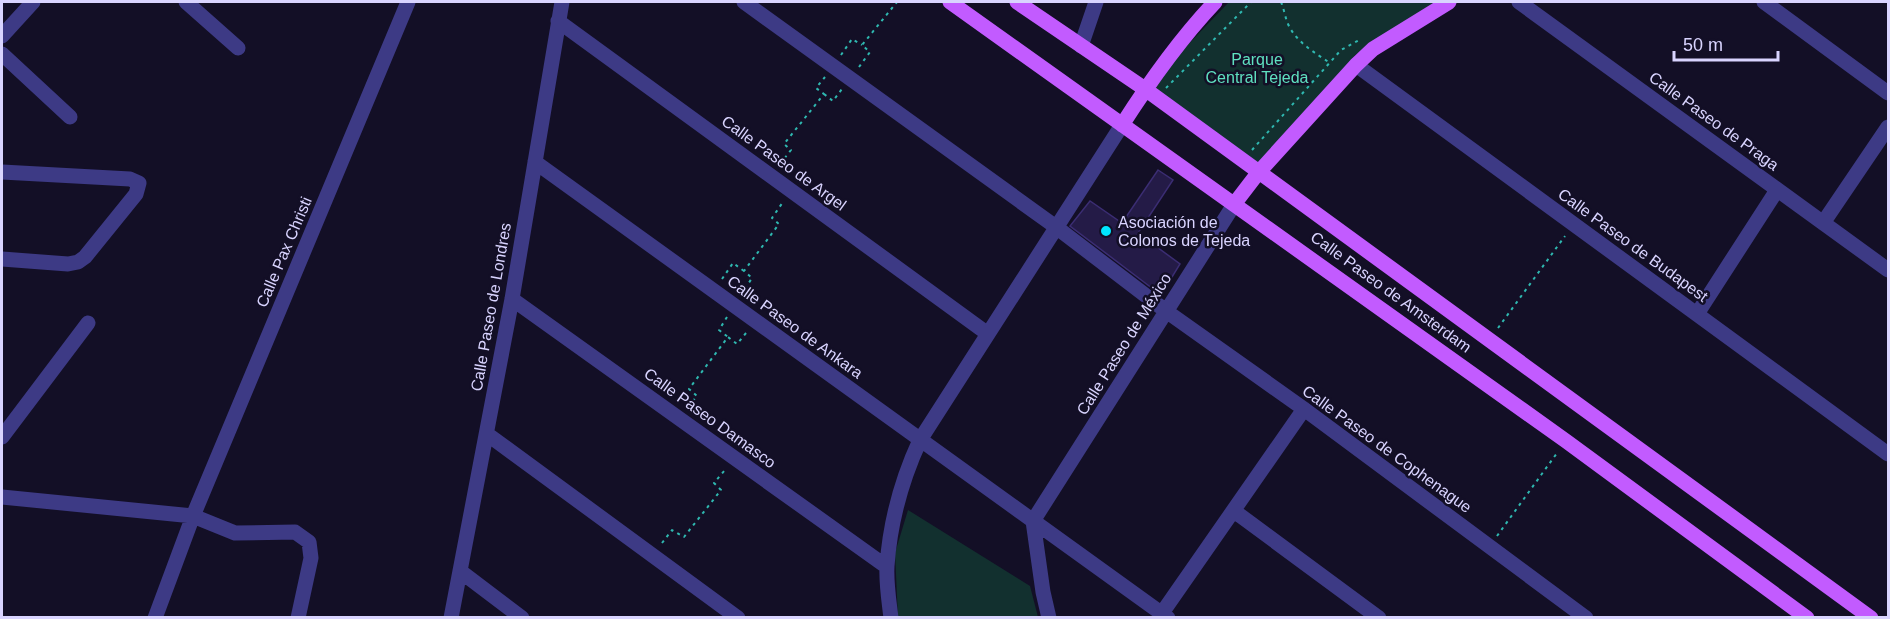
<svg xmlns="http://www.w3.org/2000/svg" width="1890" height="619" font-family="Helvetica,sans-serif">
<style>
.green{fill:#12302f}
.building{fill:#241b47;stroke:#3b2d73;stroke-width:1.5}
.lines{fill:none;stroke-linecap:round;stroke-linejoin:round}
.path{stroke:#2fb8b0;stroke-width:2;stroke-dasharray:3 4.5;stroke-linecap:butt}
.minor{stroke:#3d3a85;stroke-width:15}
.major{stroke:#c25bff;stroke-width:15}
.poi-dot{fill:#00e5ff;stroke:#130f26;stroke-width:2}
.labels{text-anchor:middle;dominant-baseline:central;stroke-width:5;stroke-linejoin:round;paint-order:stroke}
.park-label{font-size:16px;fill:#5fe0c0;stroke:#130f26}
.street-label{font-size:16px;fill:#d9d4ff;stroke:#130f26}
.poi-label{font-size:16px;fill:#d9d4ff;stroke:#130f26;text-anchor:start}
</style>
<rect width="100%" height="100%" fill="#130f26"/>
<path class="green" d="M1229 2H1436L1355 55 1261 165 1153 87 1177 56Z
M908 510 1030 586 1038 617H898L895 553Z"/>
<path class="building" d="M1158 170 1173 180 1138 233 1180 264 1161 295 1070 226 1090 201 1122 223Z"/>
<g class="lines">
<path class="path" d="M1281 2C1284 9 1285 17 1288 24 1296 42 1315 53 1330 63
M841 55 852 39 862 45
M859 67 870 52 862 45 897 2
M1166 88 1251 2
M824 94 833 101 842 89
M1252 150 1341 50 1361 39
M780 164 791 150 784 144 824 94 816 88 825 77
M722 279 733 263 744 271
M741 295 752 278 744 271 779 224 772 218 783 202
M727 317 719 330 728 337
M1498 328 1565 236
M688 407 697 396 689 389 728 337 737 344 746 333
M1497 536 1557 453
M662 543 672 530 684 537 721 490 714 483 725 470"/>
<path class="minor" d="M186 2 238 48
M744 2 1056 227 1166 311 1304 409 1586 618
M1519 2 1888 270
M1764 2 1888 93
M558 21 988 334
M2 36 33 2
M1081 46 1096 2
M2 54 70 117
M1356 65 1888 454
M535 162 1168 618
M2 172 130 179 139 183 136 194 85 257 78 262 68 264 2 259
M1823 223 1888 127
M512 299 887 567
M1697 314 1777 190
M487 434 738 618
M2 437 88 323
M2 497 193 516 235 533 295 532 309 542 311 558 298 618
M1234 511 1379 618
M460 571 522 618
M1162 613 1304 409
M155 618 193 516 408 2
M451 618 512 299 562 2
M891 618C889 601 886 583 887 566 890 523 902 479 920 440L1122 125
M1049 618 1043 592 1033 521 1235 203"/>
<path class="major" d="M950 2 1566 441 1807 618
M1017 2 1145 89 1871 618
M1122 125C1150 81 1180 39 1215 2
M1235 203 1258 173 1356 65 1373 49 1449 2"/>
</g>
<circle class="poi-dot" cx="1106" cy="231" r="6"/>
<g class="labels">
<g class="park-label">
<text x="1257" y="59">Parque<tspan x="1257" dy="18">Central Tejeda</tspan></text>
</g>
<g class="street-label">
<text transform="translate(1714 121) rotate(36)">Calle Paseo de Praga</text>
<text transform="translate(784 163) rotate(36)">Calle Paseo de Argel</text>
<text transform="translate(1633 245) rotate(36)">Calle Paseo de Budapest</text>
<text transform="translate(284 252) rotate(-67)">Calle Pax Christi</text>
<text transform="translate(1391 292) rotate(36)">Calle Paseo de Amsterdam</text>
<text transform="translate(491 307) rotate(-80)">Calle Paseo de Londres</text>
<text transform="translate(795 327) rotate(36)">Calle Paseo de Ankara</text>
<text transform="translate(1124 344) rotate(-58)">Calle Paseo de México</text>
<text transform="translate(710 418) rotate(36)">Calle Paseo Damasco</text>
<text transform="translate(1387 449) rotate(36)">Calle Paseo de Cophenague</text>
</g>
<g class="poi-label">
<text x="1118" y="222">Asociación de<tspan x="1118" dy="18">Colonos de Tejeda</tspan></text>
</g>
</g>
<rect width="1890" height="619" fill="none" stroke="#d9d4ff" stroke-width="6"/>
<path d="M1674 51v9h104v-9" fill="none" stroke="#d9d4ff" stroke-width="3"/>
<text x="1683" y="51" font-size="18" fill="#d9d4ff" stroke="#130f26" stroke-width="4.5" paint-order="stroke">50 m</text>
</svg>
